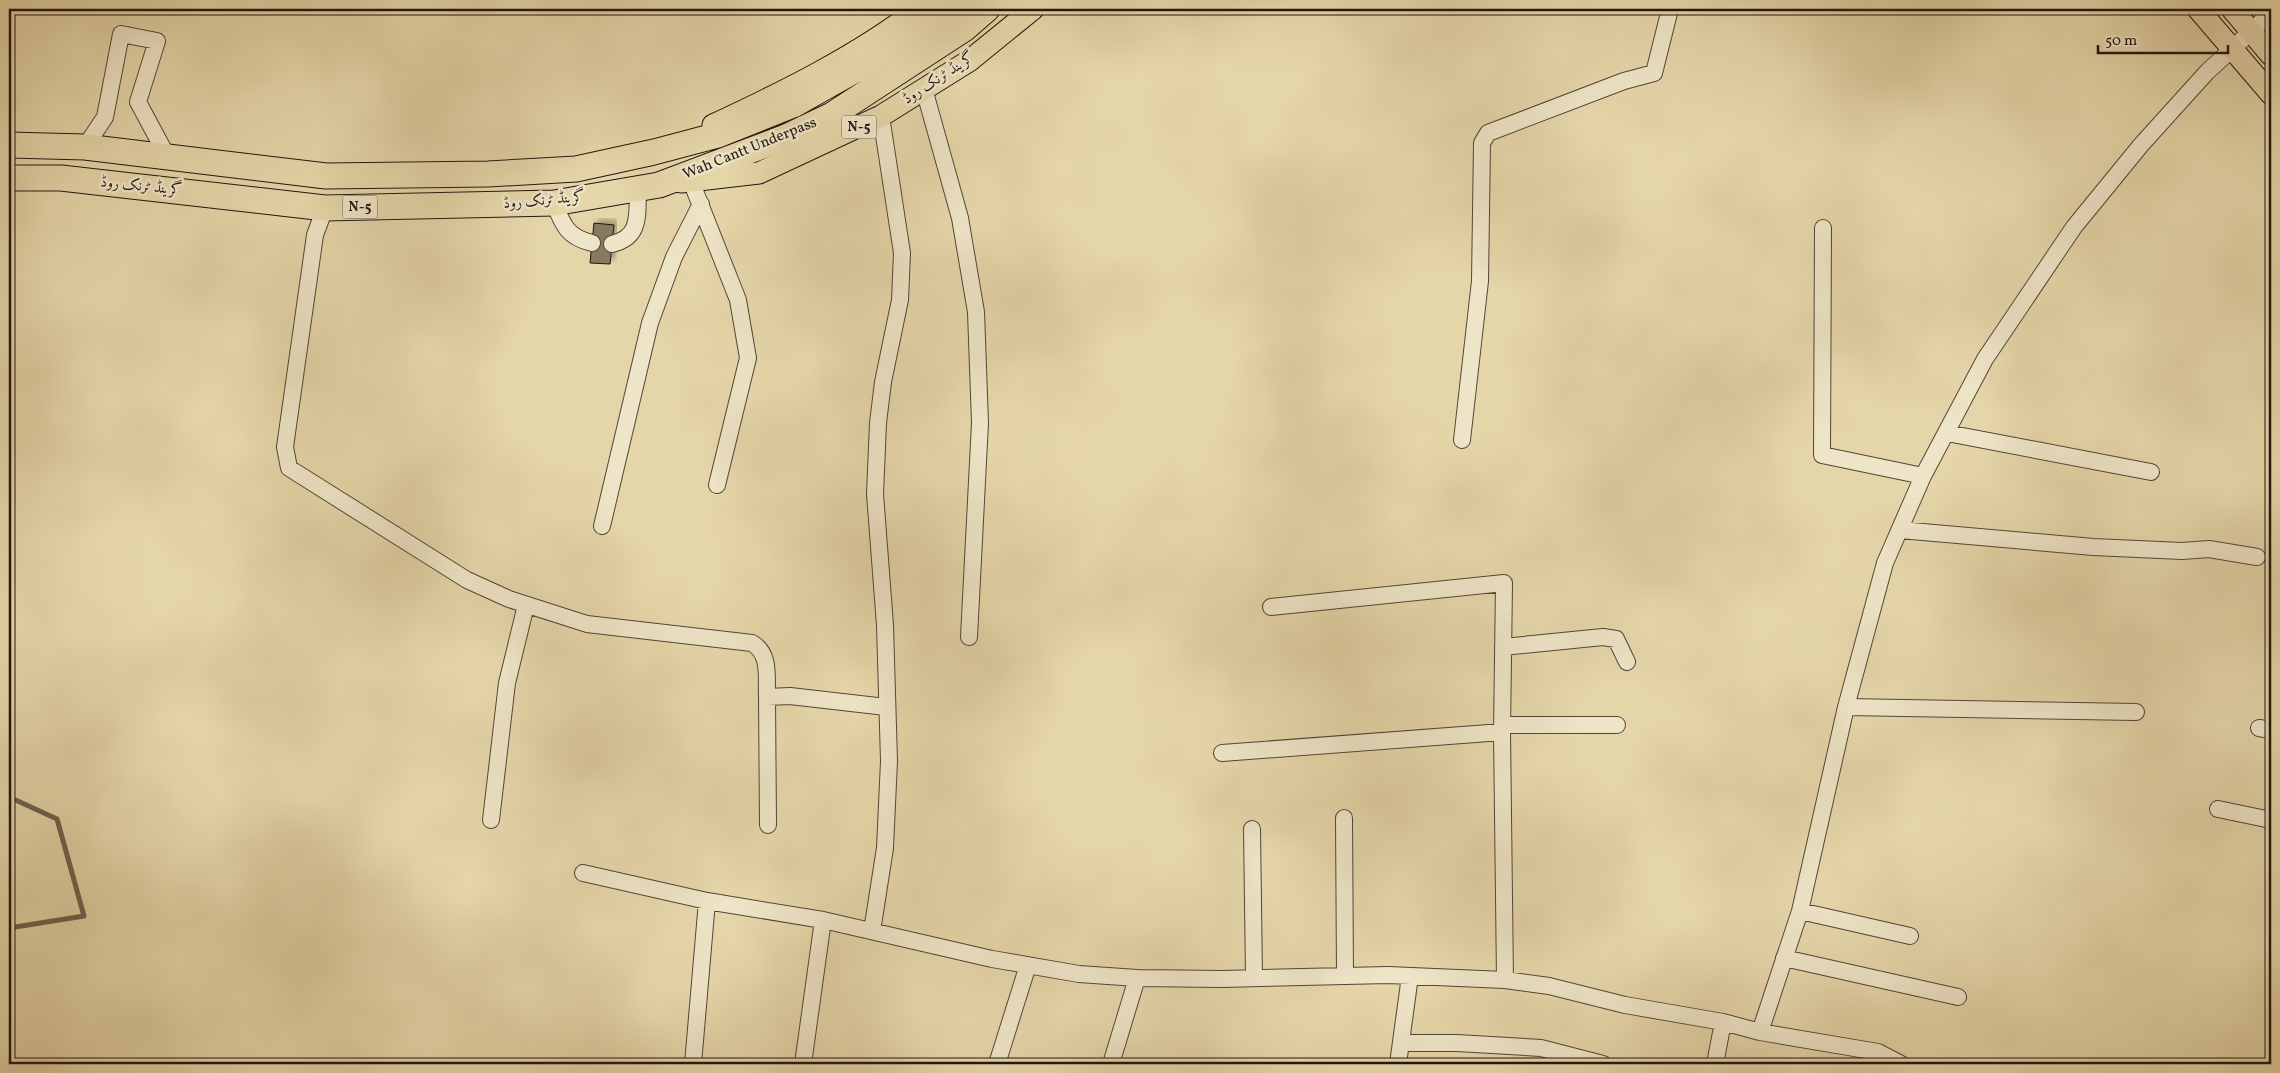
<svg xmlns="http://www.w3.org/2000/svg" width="2280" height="1073" font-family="Vollkorn,Amiri,serif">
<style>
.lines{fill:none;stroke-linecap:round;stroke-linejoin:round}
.stream{stroke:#6e624d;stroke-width:5}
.building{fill:#877a60;stroke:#211610;filter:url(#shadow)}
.minor-casing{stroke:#524636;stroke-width:18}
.major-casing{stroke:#211610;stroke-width:23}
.highway-casing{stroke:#211610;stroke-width:27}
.minor{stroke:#eee4c7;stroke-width:16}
.major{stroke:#e5d6a9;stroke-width:21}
.highway{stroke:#e5d6a9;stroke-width:25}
.labels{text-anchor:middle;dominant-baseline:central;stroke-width:5;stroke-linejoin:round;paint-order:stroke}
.shield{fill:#eee4c7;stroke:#5e5447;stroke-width:1}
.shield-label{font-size:14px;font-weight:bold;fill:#211610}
.street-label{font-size:15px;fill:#211610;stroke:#eee4c7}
</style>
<defs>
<filter id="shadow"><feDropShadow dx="4.5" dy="-4.5" stdDeviation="2.5" flood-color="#0004"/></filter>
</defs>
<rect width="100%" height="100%" fill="#e5d6a9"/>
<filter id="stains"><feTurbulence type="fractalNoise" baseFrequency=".004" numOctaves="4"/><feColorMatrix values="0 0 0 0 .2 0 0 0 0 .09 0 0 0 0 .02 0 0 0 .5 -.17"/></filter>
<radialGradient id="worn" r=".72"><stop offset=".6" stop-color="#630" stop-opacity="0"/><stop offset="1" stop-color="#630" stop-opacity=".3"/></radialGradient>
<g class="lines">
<path class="stream" d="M9 797 57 819 84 916 9 928"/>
</g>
<path class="building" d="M594 223 614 225 610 264 590 263Z"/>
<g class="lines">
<g class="minor-casing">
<path id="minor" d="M924 89 960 218 976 312 980 423 969 637
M85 147 105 117 121 34 157 41 138 102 167 156
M691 181 738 300 748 358 717 485
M554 203C563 225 567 237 592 243
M325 208 315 235 285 447 289 468 467 580 509 599 587 624 752 643C771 654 766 677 767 697L790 696 886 707
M1823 228 1822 455 1923 476
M612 244C641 237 637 216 638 190
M1947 433 2151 472
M1462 440 1480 281 1482 143 1488 133 1624 81 1654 73 1670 9
M602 526 650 323 674 257 701 204
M1900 530 2093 547 2182 551 2209 549 2257 557
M1271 607 1504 583 1502 732 1505 980
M1503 647 1603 637 1616 639 1627 662
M767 697 768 825
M1846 707 2136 712
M1502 725H1617
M2259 728 2271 730
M1222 753 1502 732
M2218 809 2271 820
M1344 818 1345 975
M491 820 507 683 526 605
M1252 829 1254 978
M583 873 707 901 823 920 992 959 1079 974 1137 978 1222 979 1388 975 1505 980 1549 986 1625 1005 1723 1022 1760 1032 1878 1052 1901 1064
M1800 911 1910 936
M872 931 885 848 889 761 885 625 875 494 878 423 883 382 900 300 902 253 881 116
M1784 958 1958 997
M1760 1032 1800 911 1846 707 1885 563 1923 476 1985 359 2074 227 2141 145 2207 72 2271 13
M1402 1043H1457L1541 1048 1603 1064
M693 1064 707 901
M803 1064 823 920
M997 1064 1028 965
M1111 1064 1137 978
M1398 1064 1410 976
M1715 1064 1723 1022"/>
</g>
<g class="major-casing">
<path id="major" d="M2198 9 2271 94
M2232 9 2271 55
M713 125C782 93 859 55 918 9
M681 182 759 173 881 116 969 61 1033 9"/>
</g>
<g class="highway-casing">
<path id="highway" d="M9 145 85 147 326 176 488 174 576 169 654 152 718 135 793 105 871 61 950 9
M9 178H61L325 208 554 203 659 185 786 137 832 115 964 29 987 9"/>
</g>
<use href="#minor" class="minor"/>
<use href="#major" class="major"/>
<use href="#highway" class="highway"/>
</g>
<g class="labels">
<g class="shield">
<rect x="841.5" y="115.5" width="35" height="23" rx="4"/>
<rect x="342.5" y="195.5" width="35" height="23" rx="4"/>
</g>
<g class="shield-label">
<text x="859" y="127">N-5</text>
<text x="360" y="207">N-5</text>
</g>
<g class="street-label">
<text transform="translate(939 79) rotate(-33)">گرینڈ ٹرنک روڈ</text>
<text transform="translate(750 149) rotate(-22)">Wah Cantt Underpass</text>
<text transform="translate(141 187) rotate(6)">گرینڈ ٹرنک روڈ</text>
<text transform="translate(544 201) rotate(-5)">گرینڈ ٹرنک روڈ</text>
</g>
</g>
<rect width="2280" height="1073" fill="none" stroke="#e5d6a9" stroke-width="30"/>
<rect x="10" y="10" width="2260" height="1053" fill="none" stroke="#211610" stroke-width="2.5"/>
<rect x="15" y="15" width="2250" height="1043" fill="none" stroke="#211610"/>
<path d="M2098 45v8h130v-8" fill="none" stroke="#211610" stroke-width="2.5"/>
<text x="2105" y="45" font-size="15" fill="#211610" stroke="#eee4c7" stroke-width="4" paint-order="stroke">50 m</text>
<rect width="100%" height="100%" filter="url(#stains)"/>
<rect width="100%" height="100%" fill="url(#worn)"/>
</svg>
